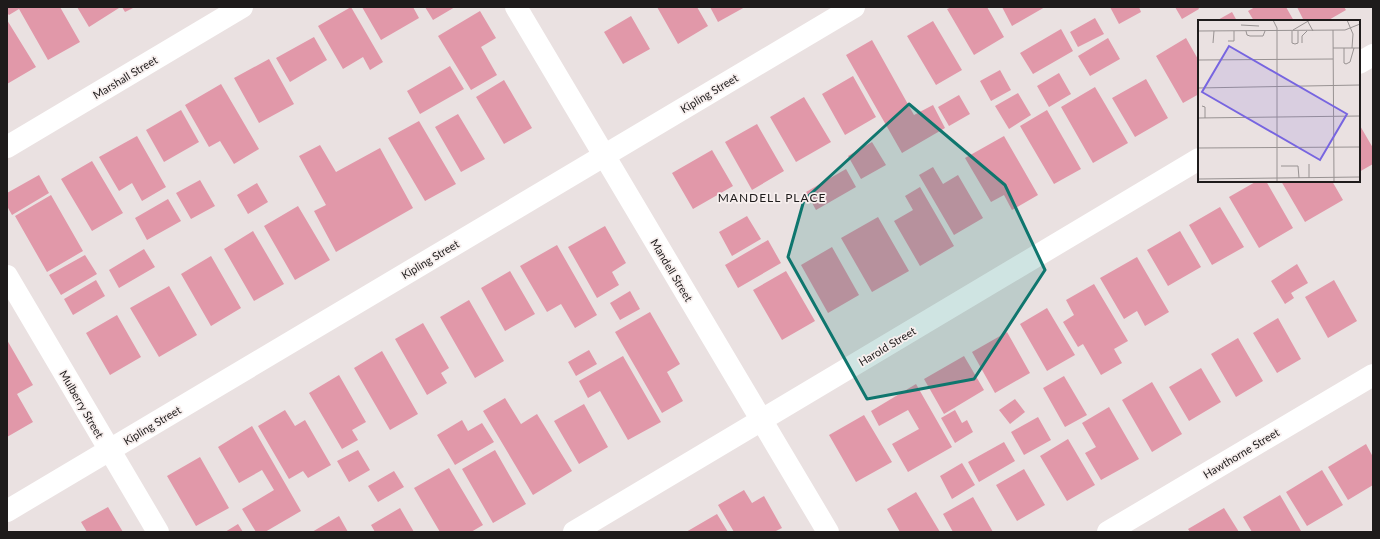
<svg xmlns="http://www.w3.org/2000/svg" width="1380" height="539" font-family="Lato,sans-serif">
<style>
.building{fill:#e198a9}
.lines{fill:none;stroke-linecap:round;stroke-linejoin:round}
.minor{stroke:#fff;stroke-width:22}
.marked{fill:#0f766e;fill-opacity:0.2;stroke:#0f766e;stroke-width:3;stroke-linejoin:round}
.labels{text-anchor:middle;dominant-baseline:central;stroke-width:3.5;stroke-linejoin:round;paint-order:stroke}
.street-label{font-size:11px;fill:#1e1b1b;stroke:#f7efee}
.neighbourhood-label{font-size:12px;letter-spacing:1px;fill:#1e1b1b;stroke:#f7efee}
.inset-road{fill:none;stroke:#989292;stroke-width:1}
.view{fill:#7765e0;fill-opacity:0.15;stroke:#7765e0;stroke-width:2}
.inset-edge{fill:none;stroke:#1e1b1b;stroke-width:2}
</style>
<rect width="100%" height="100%" fill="#eae1e1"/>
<path class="building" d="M7 7H60L80 42 48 60 19 9 9 15 7 13Z
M77 7H118L119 8 89 27Z
M122 7H135L125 12Z
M351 7 383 62 370 70 363 57 343 69 318 26Z
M362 7H413L419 18 381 40Z
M425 7H455L433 20Z
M657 7H697L708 26 678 44Z
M710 7H745L718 22Z
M952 7H987L1004 37 974 55 947 9Z
M1002 7H1045L1012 26Z
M1110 7H1139L1141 12 1119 24Z
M1175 7H1198L1199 9 1182 19Z
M1255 7H1286L1294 21H1254L1248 11Z
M1297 7H1344L1346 10 1327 21H1304Z
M480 11 496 38 481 47 497 75 471 90 438 36Z
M1232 12 1237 21H1216Z
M631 16 650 49 623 64 604 32Z
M1095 18 1104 34 1078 47 1070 32Z
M7 20 36 67 7 84Z
M933 21 962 70 936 85 907 36Z
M1061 29 1073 51 1033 74 1020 53Z
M314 37 327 60 290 82 276 58Z
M1108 38 1120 59 1090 76 1078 56Z
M1186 38 1199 61V94L1183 103 1156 56Z
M872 40 914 115 933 105 945 128 902 153 846 55Z
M269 59 294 104 259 123 234 78Z
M450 66 464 89 420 114 407 91Z
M1000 70 1011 90 991 101 980 81Z
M1059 73 1071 94 1049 107 1037 86Z
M853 76 876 117 845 135 822 94Z
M1146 79 1168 118 1135 137 1112 98Z
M504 80 532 128 504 144 476 97Z
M221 84 259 149 234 164 220 141 209 147 185 105Z
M1095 87 1128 143 1093 163 1061 107Z
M1018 93 1031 115 1009 129 995 106Z
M959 95 970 114 949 126 938 107Z
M804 97 831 142 796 162 770 117Z
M181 110 199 142 164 162 146 130Z
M1047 110 1081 169 1054 184 1020 126Z
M458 114 485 159 461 172 435 127Z
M419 121 456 184 425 201 388 138Z
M757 124 784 171 752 190 725 142Z
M1359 124 1373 148V164L1359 172Z
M137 136 166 187 142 201 132 183 119 191 99 157Z
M1004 136 1038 195 1012 210 1004 195 991 202 965 158Z
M872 142 886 165 861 179 848 156Z
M320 145 336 172 380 148 413 208 336 252 314 211 326 205 299 156Z
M712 150 733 186 693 209 672 173Z
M92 161 123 213 92 231 61 179Z
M933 167 943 184 958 175 983 218 954 235 919 175Z
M846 169 856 187 816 210 806 192Z
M39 175 49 193 12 215 7 206V193Z
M200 180 215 206 191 219 176 193Z
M1257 181H1266L1293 228 1259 248 1229 197Z
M1281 181H1332L1343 200 1305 222Z
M257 183 268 202 248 214 237 195Z
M920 187 954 246 920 266 894 221 913 210 905 196Z
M51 195 83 251 47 272 15 216Z
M168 199 181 221 147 240 135 218Z
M298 206 330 260 295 280 264 226Z
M1220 207 1244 247 1212 265 1189 225Z
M747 216 761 239 732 256 719 232Z
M878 217 909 271 872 292 841 238Z
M605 226 626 263 612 272 619 285 597 298 568 247Z
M253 231 284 284 254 301 224 249Z
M1180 231 1201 267 1168 286 1147 250Z
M768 240 781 263 738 288 725 265Z
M557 245 597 315 575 328 561 304 547 312 520 266Z
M832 247 859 295 828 313 801 265Z
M144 249 155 267 119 288 109 270Z
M85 255 97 274 61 295 49 275Z
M211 256 241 308 211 326 181 274Z
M1137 257 1169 312 1145 326 1137 311 1124 319 1100 278Z
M1297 264 1308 283 1291 293 1294 298 1285 304 1271 281Z
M510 271 535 314 505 331 481 288Z
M786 271 815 321 782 340 753 290Z
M96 280 105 296 73 315 64 299Z
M1334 280 1357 321 1328 338 1305 297Z
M1094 284 1128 341 1114 349 1122 363 1101 375 1083 344 1078 347 1063 322 1074 315 1066 300Z
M169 286 197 335 159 357 130 308Z
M630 291 640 309 620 320 610 303Z
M469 300 504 361 475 378 440 317Z
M1047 308 1075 355 1047 371 1020 324Z
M650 312 680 364 667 372 683 401 662 413 615 332Z
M117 315 141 357 110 375 86 333Z
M1278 318 1301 359 1277 373 1253 333Z
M423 323 449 368 441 373 447 383 427 395 395 339Z
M1007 332 1030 373 995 393 972 352Z
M1238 338 1263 381 1236 397 1211 354Z
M7 340 33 385 17 394 33 422 7 437Z
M589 350 597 364 576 376 568 362Z
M382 351 418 414 390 430 354 368Z
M623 356 661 422 628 440 600 391 588 398 579 381Z
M964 356 984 390 944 414 924 379Z
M1201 368 1221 402 1189 421 1169 387Z
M339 375 366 422 352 430 358 440 342 449 309 393Z
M1064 376 1087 415 1065 427 1043 388Z
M1152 382 1182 434 1152 452 1122 400Z
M916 384 952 447 908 472 892 444 919 429 908 410 879 426 871 411Z
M505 398 521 424 537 414 572 471 533 495 483 411Z
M1015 399 1025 412 1010 424 999 410Z
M584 404 608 447 579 464 554 421Z
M1109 407 1139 459 1101 480 1085 453 1096 447 1082 423Z
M285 410 295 426 305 420 331 465 308 478 303 471 289 479 258 426Z
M955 410 962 423 967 420 973 432 955 443 941 418Z
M864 415 892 462 856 482 829 435Z
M1038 417 1051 440 1024 455 1011 432Z
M462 420 468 431 482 423 494 442 455 465 437 435Z
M252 426 301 511 265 532H256L242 509 274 490 262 470 239 483 218 447Z
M1068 439 1095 485 1067 501 1040 456Z
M1004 442 1015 461 979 482 968 462Z
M1366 444 1373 457V485L1348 500 1328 467Z
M358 450 370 470 349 482 337 461Z
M495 450 526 504 493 523 462 469Z
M200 457 229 508 196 526 167 476Z
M962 463 975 485 952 499 940 476Z
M449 468 483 525 471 532H440L414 488Z
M1024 469 1045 505 1017 521 996 485Z
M1322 470 1343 505 1307 526 1286 492Z
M394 471 404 487 378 502 368 486Z
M744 490 752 503 764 496 782 528 774 532H734L718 505Z
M916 492 940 532H900L887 509Z
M1280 495 1301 531 1299 532H1252L1243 517Z
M973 497 993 532H953L943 514Z
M108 507 123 532H87L81 522Z
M400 508 414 532H375L371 525Z
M1224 508 1239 532H1190L1188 529Z
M717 514 728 532H686Z
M339 516 348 532H312Z
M238 524 243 532H225Z"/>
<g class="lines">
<path class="minor" d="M516 7 828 532
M1359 63 1373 55
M7 147 242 7
M7 276 158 532
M7 511 854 7
M574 532 1199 159
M1108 532 1373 375"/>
</g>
<path class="marked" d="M909 104 1005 185 1045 270 974 379 867 399 788 257 804 200Z"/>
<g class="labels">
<g class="street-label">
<text transform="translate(125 77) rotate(-31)">Marshall Street</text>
<text transform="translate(709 93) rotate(-31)">Kipling Street</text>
<text transform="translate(430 259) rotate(-31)">Kipling Street</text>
<text transform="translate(672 270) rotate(59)">Mandell Street</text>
<text transform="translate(887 346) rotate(-31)">Harold Street</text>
<text transform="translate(82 404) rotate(60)">Mulberry Street</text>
<text transform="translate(152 425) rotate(-31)">Kipling Street</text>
<text transform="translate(1241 453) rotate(-31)">Hawthorne Street</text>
</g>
<g class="neighbourhood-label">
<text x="772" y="197">MANDELL PLACE</text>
</g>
</g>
<g transform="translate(1198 20)">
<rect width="162" height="162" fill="#eae1e1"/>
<path class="inset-road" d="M75 0 79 8V162M109 0 115 11M149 0 155 14 154 28M43 5 61 6M95 10 112 0M135 10 136 162M0 11 147 10 162 4M48 11 49 15 52 16H65L67 11M94 11V23L97 24 100 23V11M30 21H36V11M15 23 16 11M104 23V16L109 11M135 28H162M146 28V43L148 44 152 42 156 28M0 40 135 39M0 68 162 65M4 86 7 87V98M0 98 162 96M0 128 162 127M111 144V158M83 146H100L101 158M0 159 162 157"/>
<path class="view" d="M31 26 149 94 122 140 4 72Z"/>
<rect width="162" height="162" class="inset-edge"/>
</g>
<rect width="1380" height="539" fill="none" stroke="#1e1b1b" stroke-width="16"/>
</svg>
